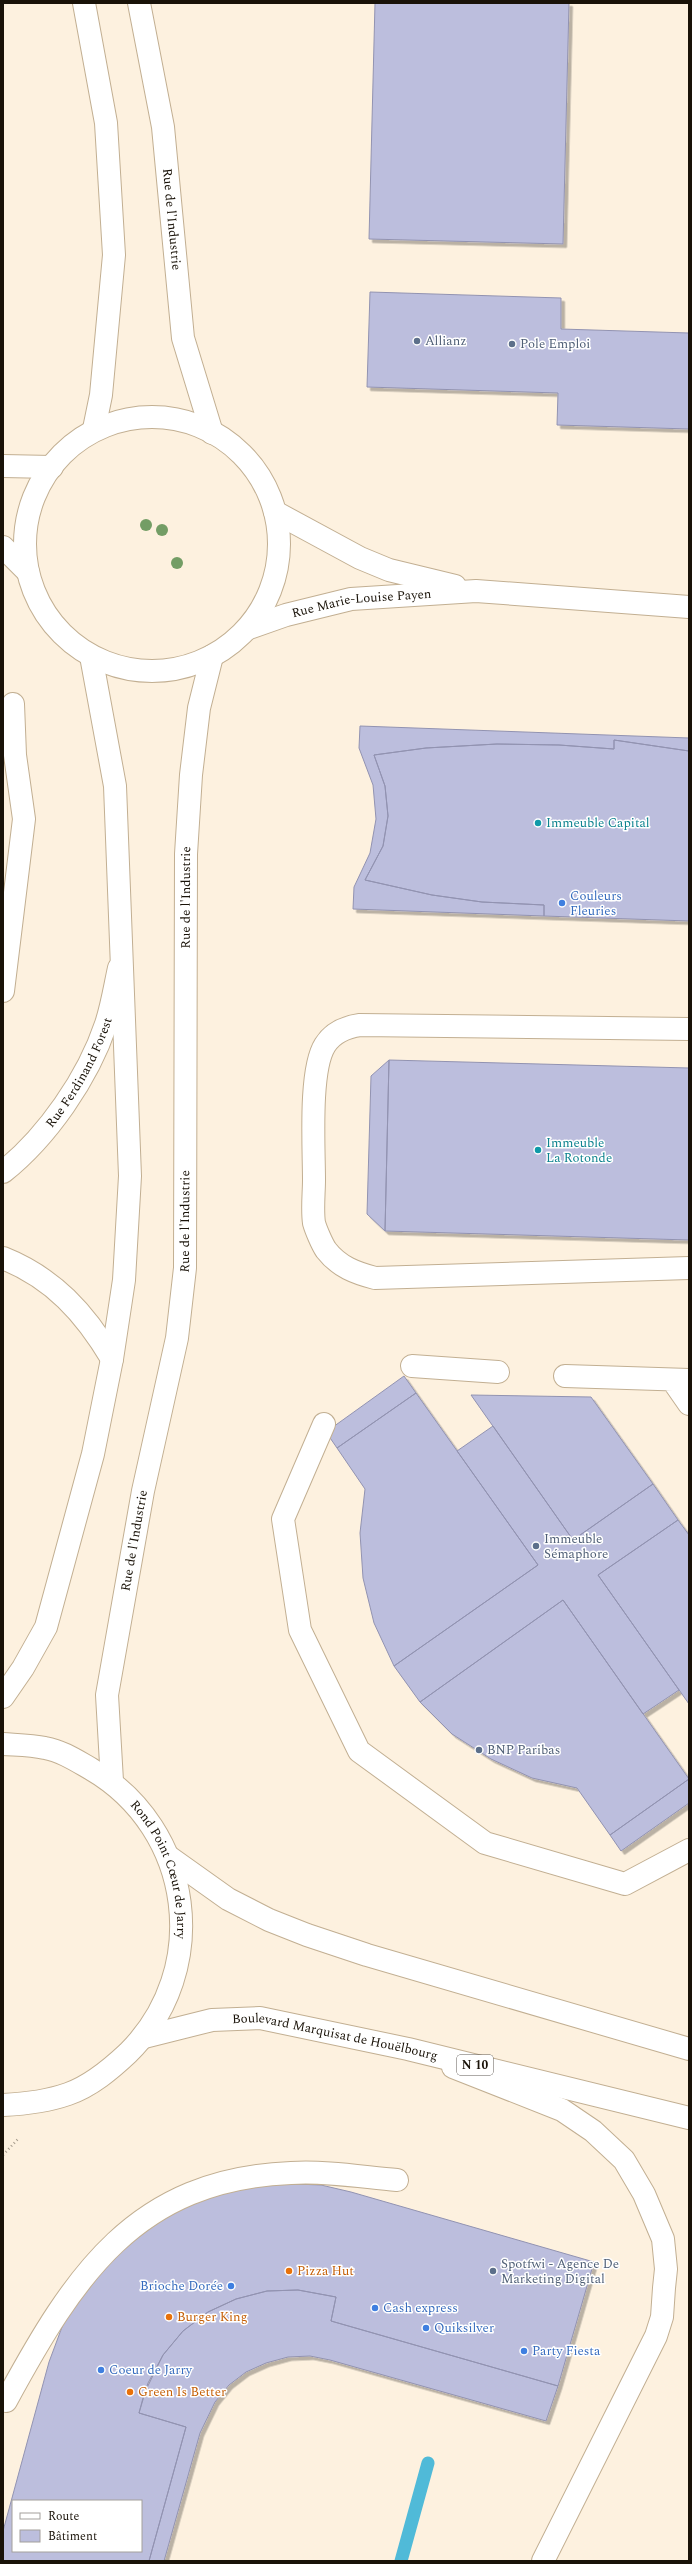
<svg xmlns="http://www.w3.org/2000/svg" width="692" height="2564" font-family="Spectral,serif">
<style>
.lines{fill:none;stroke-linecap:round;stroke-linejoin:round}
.stream{stroke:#50bad8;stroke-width:13}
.building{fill:#bcbedd;stroke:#9293b1;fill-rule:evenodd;filter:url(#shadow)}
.lane-casing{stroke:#c2af92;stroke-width:24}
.street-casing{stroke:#c2af92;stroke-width:24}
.secondary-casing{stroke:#c2af92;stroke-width:24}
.primary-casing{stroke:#c2af92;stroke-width:24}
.path{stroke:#a59b8c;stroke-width:2.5;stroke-dasharray:1 3;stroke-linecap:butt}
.lane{stroke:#fff;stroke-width:22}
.street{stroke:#fff;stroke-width:22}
.secondary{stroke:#fff;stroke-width:22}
.primary{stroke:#fff;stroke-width:22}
.tree{fill:#739d65}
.service-dot{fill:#5c6f8a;stroke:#fff;stroke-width:1.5}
.culture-dot{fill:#0f9aa8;stroke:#fff;stroke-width:1.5}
.shop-dot{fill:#3f7fe0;stroke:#fff;stroke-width:1.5}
.food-dot{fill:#e8710a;stroke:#fff;stroke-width:1.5}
.labels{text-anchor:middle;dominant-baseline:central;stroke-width:3;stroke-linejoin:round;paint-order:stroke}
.shield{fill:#fff;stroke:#5e5952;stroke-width:1}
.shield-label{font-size:12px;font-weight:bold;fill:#191208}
.street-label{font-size:13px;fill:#191208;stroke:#fff}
.service-label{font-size:13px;fill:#4e5e75;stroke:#fff;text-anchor:start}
.culture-label{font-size:13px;fill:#0d838f;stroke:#fff;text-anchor:start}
.shop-label{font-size:13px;fill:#366cbe;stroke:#fff;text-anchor:start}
.food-label{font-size:13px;fill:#c56008;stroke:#fff;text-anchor:start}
</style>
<defs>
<filter id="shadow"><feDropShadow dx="3.5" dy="3.5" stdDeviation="0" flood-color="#0004"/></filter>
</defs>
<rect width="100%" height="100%" fill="#fdf1df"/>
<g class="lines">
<path class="stream" d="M401 2561 428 2463"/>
</g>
<path class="building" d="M375 3H569L563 244 369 239Z
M370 292 561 298V329L689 333V429L557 425 558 393 367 387Z
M360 726 689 738V751L614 740V749L559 745 497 744 426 748 374 755 385 786 388 816 383 846 365 880 432 895 482 902 544 905V916L353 909 354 887 370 853 376 819 373 785 359 748Z
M614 740 689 751V921L544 916V905L482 902 432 895 365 880 383 846 388 816 385 786 374 755 426 748 497 744 559 745 614 749Z
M389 1060 385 1231 367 1214 371 1076Z
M389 1060 689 1068V1240L385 1231Z
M404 1376 416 1393 337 1448 326 1432Z
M416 1393 538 1565 394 1666 374 1623 363 1578 360 1533 365 1489 337 1448Z
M471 1395 591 1397 653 1484 573 1540Z
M493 1426 573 1540 653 1484 678 1520 598 1575 679 1690 643 1714 563 1600 420 1702 394 1666 538 1565 457 1451Z
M678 1520 689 1535V1704L598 1575Z
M563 1600 689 1779 610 1835 577 1788 532 1778 491 1759 452 1734 420 1702Z
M689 1779V1803L621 1851 610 1835Z
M269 2183 321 2185 351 2192 594 2262 558 2386 331 2321 336 2297 298 2290 267 2291 236 2299 208 2312 183 2331 163 2355 144 2394 139 2413 186 2427 149 2561H3V2531L49 2362 65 2319 93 2275 171 2210 219 2191ZM13 2501H141V2551H13Z
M298 2290 336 2297 331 2321 558 2386 546 2421 330 2360 310 2356 288 2357 266 2363 246 2372 229 2385 215 2402 200 2433 164 2561H149L186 2427 139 2413 148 2383 163 2355 183 2331 208 2312 236 2299 267 2291Z"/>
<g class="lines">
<g class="lane-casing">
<path id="lane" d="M3 991 24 819 15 755 13 704
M689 1029 360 1025C346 1027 333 1032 325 1045 309 1070 314 1148 314 1180 314 1193 312 1209 314 1223 316 1230 322 1244 326 1250 339 1267 356 1273 375 1278L689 1268
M412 1366 498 1372
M565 1376 689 1380
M673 1381 689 1404
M324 1424 283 1519 300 1630 359 1751 485 1843 625 1884 689 1850
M6 2401C74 2276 135 2179 291 2173 327 2171 362 2177 397 2180"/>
</g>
<g class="street-casing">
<g id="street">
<path d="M3 466 52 467"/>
<path d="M3 547 28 572"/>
<path id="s1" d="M3 1172C47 1137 88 1078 106 1024 112 1006 115 986 119 968"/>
<path d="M3 1258C53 1278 85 1313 112 1359"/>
<path d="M453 2067 562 2110 593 2131 624 2160 644 2194 663 2239 666 2269 664 2288 662 2317 656 2336 543 2561"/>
</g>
</g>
<g class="secondary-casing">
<g id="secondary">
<path d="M84 3 106 123 114 255 101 395 94 429"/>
<path id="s2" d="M139 3 163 127 183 338 212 433"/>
<circle cx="152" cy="544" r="127"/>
<path d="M275 512 360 558 389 570 455 586"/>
<path id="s3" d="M249 628 286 615 351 599 476 591 689 607"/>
<path d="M3 1697 23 1668 46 1627 93 1454 112 1359 124 1280 130 1176 115 786 91 656"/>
<path id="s4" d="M112 1781 107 1695 143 1491 177 1338 185 1268 186 854 191 775 199 708 212 656"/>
</g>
</g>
<g class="primary-casing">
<g id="primary">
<path id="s5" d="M3 1744C17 1745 31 1745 45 1748 62 1751 77 1761 91 1769 194 1829 212 1970 128 2053 111 2069 91 2086 68 2094 48 2101 24 2104 3 2105"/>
<path d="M169 1857 228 1899 269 1920 307 1935 367 1955 689 2049"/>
<path id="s6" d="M144 2037 212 2020 260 2018 408 2049 689 2118"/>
</g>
</g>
<path class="path" d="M3 2155 18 2139"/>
<use href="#lane" class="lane"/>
<use href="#street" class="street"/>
<use href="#secondary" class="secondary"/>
<use href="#primary" class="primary"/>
</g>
<g class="tree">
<circle cx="146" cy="525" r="6"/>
<circle cx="162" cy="530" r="6"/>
<circle cx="177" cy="563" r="6"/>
</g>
<g class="service-dot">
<circle cx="417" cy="341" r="4"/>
<circle cx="512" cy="344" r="4"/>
<circle cx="536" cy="1546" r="4"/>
<circle cx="479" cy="1750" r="4"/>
<circle cx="493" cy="2271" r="4"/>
</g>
<g class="culture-dot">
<circle cx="538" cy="823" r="4"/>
<circle cx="538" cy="1150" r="4"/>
</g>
<g class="shop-dot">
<circle cx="562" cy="903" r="4"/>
<circle cx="231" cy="2286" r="4"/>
<circle cx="375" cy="2308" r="4"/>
<circle cx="426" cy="2328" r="4"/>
<circle cx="524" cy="2351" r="4"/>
<circle cx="101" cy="2370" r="4"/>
</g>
<g class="food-dot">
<circle cx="289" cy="2271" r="4"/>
<circle cx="169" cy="2317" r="4"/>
<circle cx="130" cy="2392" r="4"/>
</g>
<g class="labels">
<rect class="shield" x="457" y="2055" width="36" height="20" rx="3"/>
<g class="shield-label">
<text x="475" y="2065">N 10</text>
</g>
<g class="street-label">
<text stroke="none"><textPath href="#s2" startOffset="219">Rue de l'Industrie</textPath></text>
<text stroke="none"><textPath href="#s3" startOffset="116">Rue Marie-Louise Payen</textPath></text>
<text stroke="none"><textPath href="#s4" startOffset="891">Rue de l'Industrie</textPath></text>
<text stroke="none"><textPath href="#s1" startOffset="127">Rue Ferdinand Forest</textPath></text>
<text stroke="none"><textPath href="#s4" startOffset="567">Rue de l'Industrie</textPath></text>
<text stroke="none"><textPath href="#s4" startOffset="243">Rue de l'Industrie</textPath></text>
<text stroke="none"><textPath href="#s5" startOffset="221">Rond Point Cœur de Jarry</textPath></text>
<text stroke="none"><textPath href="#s6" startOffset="195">Boulevard Marquisat de Houëlbourg</textPath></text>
</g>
<g class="service-label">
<text x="425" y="341">Allianz</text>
<text x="520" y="344">Pole Emploi</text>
<text x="544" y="1539">Immeuble<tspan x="544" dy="15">Sémaphore</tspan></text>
<text x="487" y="1750">BNP Paribas</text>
<text x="501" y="2264">Spotfwi - Agence De<tspan x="501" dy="15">Marketing Digital</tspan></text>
</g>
<g class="culture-label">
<text x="546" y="823">Immeuble Capital</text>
<text x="546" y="1143">Immeuble<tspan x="546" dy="15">La Rotonde</tspan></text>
</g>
<g class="shop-label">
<text x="570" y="896">Couleurs<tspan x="570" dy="15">Fleuries</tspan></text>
<text x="223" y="2286" text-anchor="end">Brioche Dorée</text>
<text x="383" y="2308">Cash express</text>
<text x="434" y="2328">Quiksilver</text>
<text x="532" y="2351">Party Fiesta</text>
<text x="109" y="2370">Coeur de Jarry</text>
</g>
<g class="food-label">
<text x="297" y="2271">Pizza Hut</text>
<text x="177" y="2317">Burger King</text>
<text x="138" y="2392">Green Is Better</text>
</g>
</g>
<rect width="692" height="2564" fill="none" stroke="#191208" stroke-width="8"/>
<rect x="12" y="2500" width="130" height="52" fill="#ffffff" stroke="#a3a09c"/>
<rect x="20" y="2513" width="20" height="6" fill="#ffffff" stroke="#a3a09c"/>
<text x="48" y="2520" font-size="12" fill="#191208">Route</text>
<rect x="20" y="2530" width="20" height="12" fill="#bcbedd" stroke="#a3a09c"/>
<text x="48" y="2540" font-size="12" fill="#191208">Bâtiment</text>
</svg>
